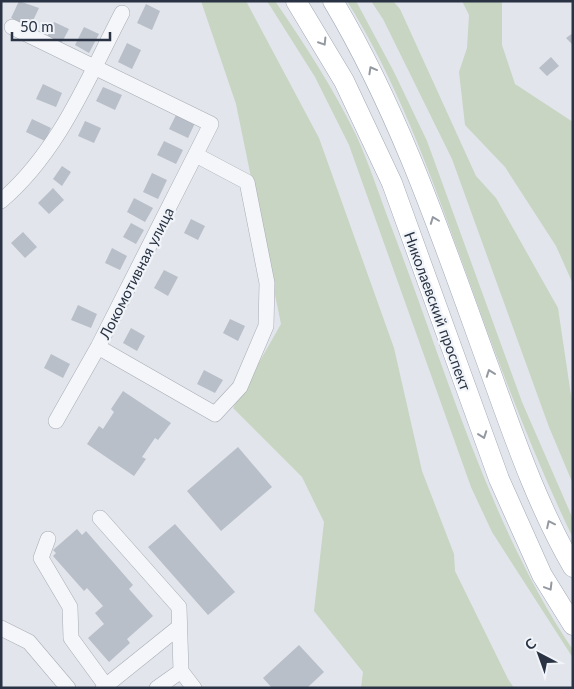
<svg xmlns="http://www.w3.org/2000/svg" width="574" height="689" font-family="Lato,sans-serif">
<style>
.green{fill:#c7d5c2}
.building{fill:#b8bfc8}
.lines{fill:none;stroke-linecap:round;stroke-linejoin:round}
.minor-casing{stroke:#a7acb5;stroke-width:16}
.major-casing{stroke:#a0aab7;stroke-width:21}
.minor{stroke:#f5f6f9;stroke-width:15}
.major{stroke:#fff;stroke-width:20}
.oneway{stroke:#9499a1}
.labels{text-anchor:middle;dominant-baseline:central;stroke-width:4.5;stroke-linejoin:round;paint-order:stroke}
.street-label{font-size:15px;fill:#293343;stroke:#f1f4f8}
</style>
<rect width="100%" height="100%" fill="#e2e5eb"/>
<path class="green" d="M201 1H246L319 138 394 348 422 471 454 554 455 571 508 679 514 688H361L363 672 314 611 324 522 302 477 233 408 281 324 236 104Z
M267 1H275C305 45 334 89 357 137 369 164 379 194 389 221 445 365 487 522 573 650V658L492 532 471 487 349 145 315 77Z
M347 1H356L394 72 427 141 522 402 573 519V538C530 449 496 356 463 264 430 173 398 83 347 1Z
M371 1H393L400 9 476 176 496 198 558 308 573 409V484L549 427 452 159 383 19Z
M462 1H502V45L515 84 573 122V284L556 246 505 167 465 125 459 72 467 48 469 15Z"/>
<path class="building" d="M19 1 39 8 30 27 11 18Z
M146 4 160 11 152 30 137 23Z
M54 22 69 29 61 44 47 37Z
M84 27 99 34 89 53 75 45Z
M573 33V45L566 38Z
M127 43 141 50 132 69 118 62Z
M551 57 559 66 547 76 539 68Z
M43 84 62 93 56 107 36 99Z
M103 87 122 95 115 110 96 101Z
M176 115 195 123 188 138 169 129Z
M32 119 51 128 45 141 26 132Z
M85 121 101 128 94 143 78 136Z
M164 141 183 150 176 164 157 155Z
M62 166 71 172 62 186 53 179Z
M152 173 167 180 158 199 143 192Z
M53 188 64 200 49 214 38 203Z
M134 198 153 208 145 222 127 212Z
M191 219 205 226 198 240 184 233Z
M131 223 144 230 136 244 123 237Z
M23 232 37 247 25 258 11 243Z
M112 248 127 256 120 270 105 263Z
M164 270 178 277 168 296 154 288Z
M78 305 97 314 91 328 71 320Z
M230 319 245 326 238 341 223 333Z
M131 328 145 336 137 351 123 343Z
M51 354 70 364 63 378 44 368Z
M204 370 223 380 215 393 197 384Z
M123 391 171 423 158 440 155 438 142 457 146 459 134 476 87 444 99 426 103 429 114 412 111 409Z
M238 447 272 487 221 531 187 491Z
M175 524 235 592 208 615 148 547Z
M77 529 82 535 86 531 133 585 129 589 153 616 127 639 130 643 109 662 88 638 104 624 95 613 103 606 87 588 84 591 53 556 56 553 53 550Z
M299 645 324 672 307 688H272L263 678Z"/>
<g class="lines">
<g class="minor-casing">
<path id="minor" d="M12 27 211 124 98 347 56 421
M1 201C59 152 88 78 122 13
M98 347 215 414 240 387 266 326 267 283 247 182 196 155
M100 518 179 607 181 671 194 688
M48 539 41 558 70 607 71 638 106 686
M1 628 29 642 68 688
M103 688 179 627
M157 688 181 671"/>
</g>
<g class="major-casing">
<path id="major" d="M296 1 344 81 392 183 499 479 542 575 573 625
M333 1C401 115 443 241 488 365 513 434 536 503 573 567"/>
</g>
<use href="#minor" class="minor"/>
<use href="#major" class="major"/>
</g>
<defs><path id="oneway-chevron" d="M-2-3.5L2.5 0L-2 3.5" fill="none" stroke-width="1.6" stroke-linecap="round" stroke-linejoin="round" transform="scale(1.25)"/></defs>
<g class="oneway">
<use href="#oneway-chevron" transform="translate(323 42) rotate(58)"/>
<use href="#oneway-chevron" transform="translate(372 70) rotate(-119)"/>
<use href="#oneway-chevron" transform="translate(434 220) rotate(-111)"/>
<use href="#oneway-chevron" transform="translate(490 373) rotate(-110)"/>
<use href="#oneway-chevron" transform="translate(483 435) rotate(70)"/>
<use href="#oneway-chevron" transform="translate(550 524) rotate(-116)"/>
<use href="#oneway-chevron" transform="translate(549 587) rotate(59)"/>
</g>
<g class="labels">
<g class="street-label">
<text transform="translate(136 273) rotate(-63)">Локомотивная улица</text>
<text transform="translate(438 311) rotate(70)">Николаевский проспект</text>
</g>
</g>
<rect width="574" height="689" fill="none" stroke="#293343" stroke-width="5"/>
<g transform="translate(539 654) rotate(319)" stroke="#f1f4f8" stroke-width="4" paint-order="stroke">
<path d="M0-4L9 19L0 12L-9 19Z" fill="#293343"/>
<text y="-8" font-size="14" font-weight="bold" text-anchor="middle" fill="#293343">С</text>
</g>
<path d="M12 32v8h98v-8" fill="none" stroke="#293343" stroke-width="2.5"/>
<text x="20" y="32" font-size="15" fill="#293343" stroke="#f1f4f8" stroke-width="4" paint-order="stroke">50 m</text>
</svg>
